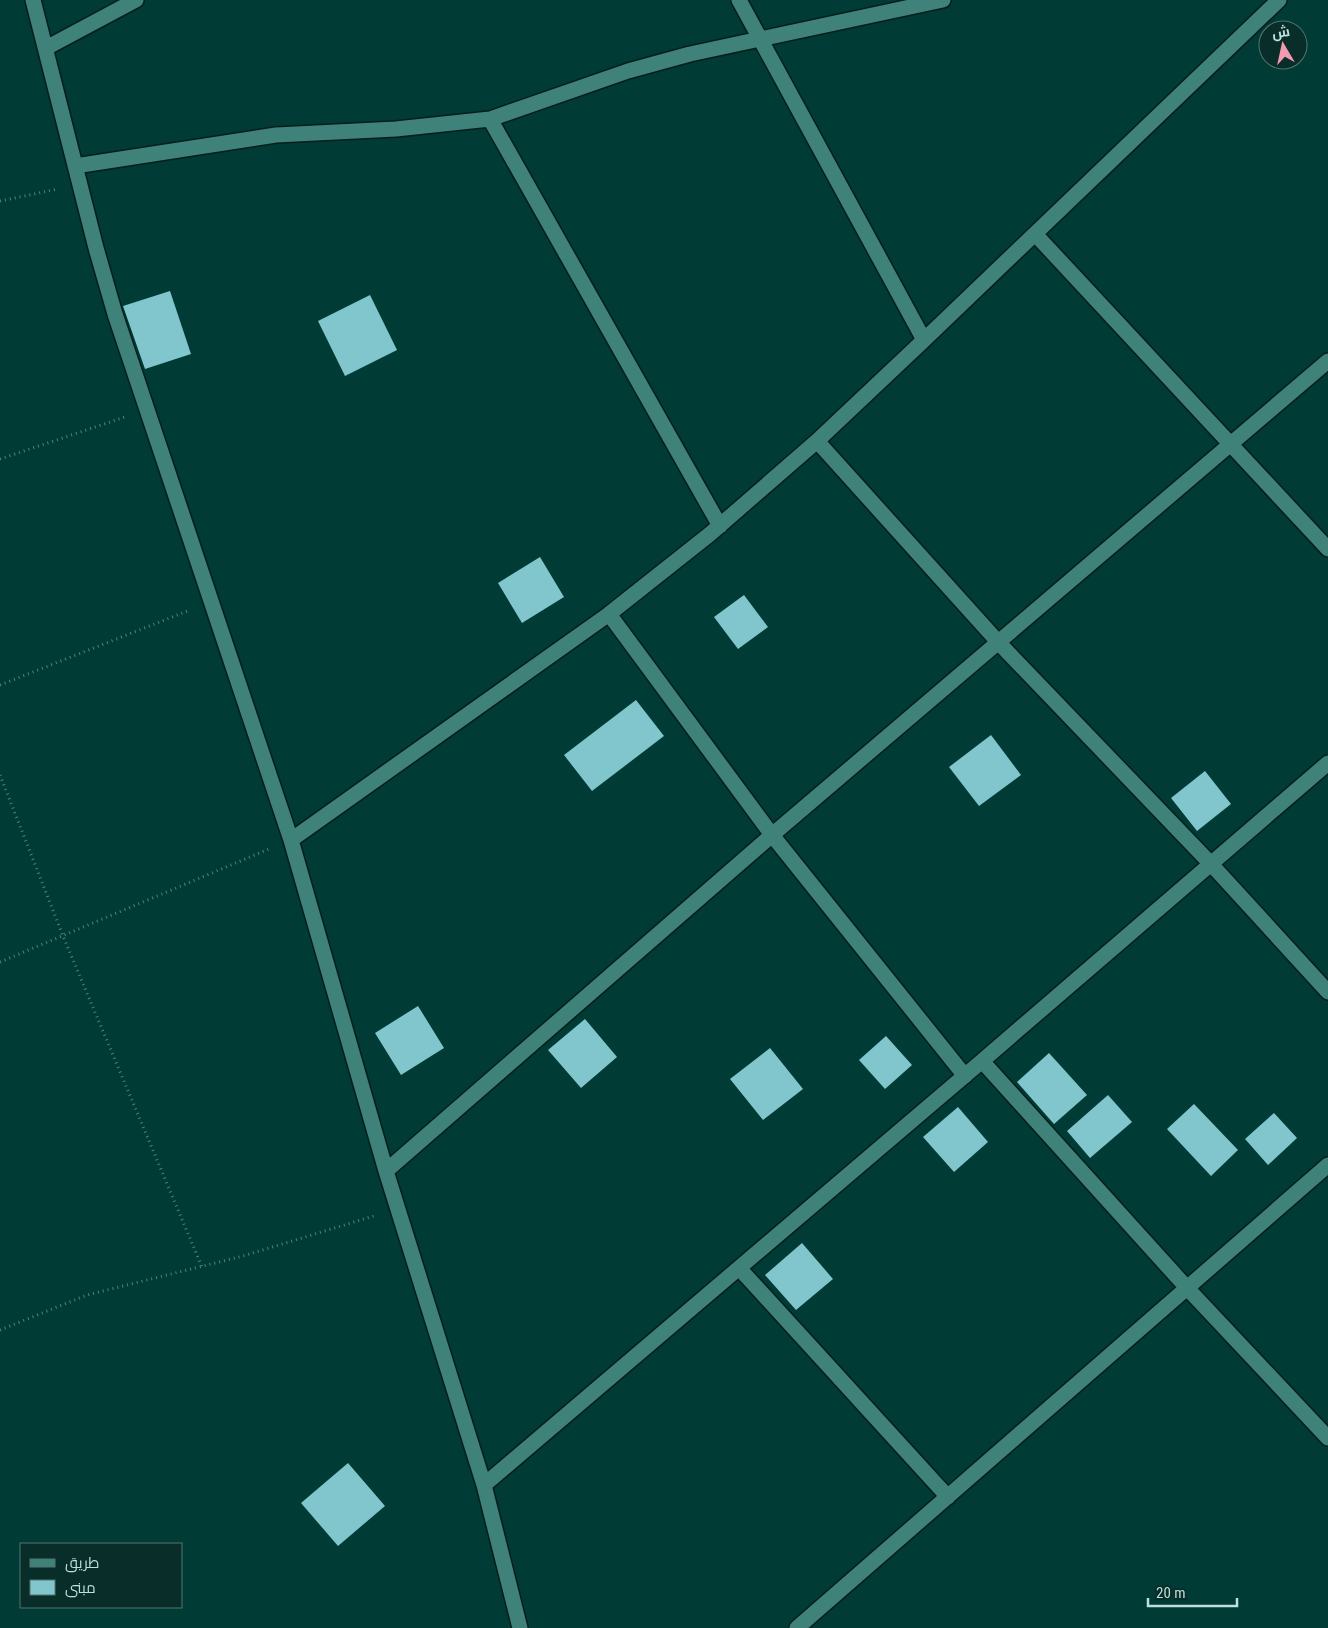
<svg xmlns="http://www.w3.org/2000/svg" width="1328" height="1628" font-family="'Roboto Condensed',Cairo,sans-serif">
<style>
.building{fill:#81c6cd}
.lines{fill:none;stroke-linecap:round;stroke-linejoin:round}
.street-casing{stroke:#081e1b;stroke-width:18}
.path{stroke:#52827c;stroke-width:3;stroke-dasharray:1 4;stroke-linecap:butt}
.street{stroke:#3e8279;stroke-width:15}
</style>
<rect width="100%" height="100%" fill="#003b35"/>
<path class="building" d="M170 291 191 354 145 369 123 306Z
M370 295 397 350 345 376 318 321Z
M540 557 564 597 522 623 498 583Z
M744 595 768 627 738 649 714 617Z
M636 700 664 736 592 791 564 755Z
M991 735 1021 775 979 806 949 767Z
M1205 771 1231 804 1197 831 1171 798Z
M418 1006 444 1048 401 1075 375 1033Z
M585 1019 617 1057 581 1088 548 1050Z
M886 1036 912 1065 885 1089 859 1060Z
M770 1048 803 1089 763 1120 730 1079Z
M1049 1053 1087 1095 1054 1124 1017 1082Z
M1108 1095 1132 1122 1090 1158 1067 1131Z
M1194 1104 1238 1150 1211 1176 1167 1129Z
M958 1107 988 1142 954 1172 923 1137Z
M1274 1113 1297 1138 1268 1165 1245 1139Z
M802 1243 833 1279 796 1310 765 1275Z
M348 1463 385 1506 338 1546 301 1503Z"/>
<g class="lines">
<g class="street-casing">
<path id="street" d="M33 0 96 248 115 314 291 840 386 1171 484 1485 520 1628
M739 0 924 340
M46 48 136 0
M490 119 720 526
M75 166 276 135 396 129 490 119 628 71 690 54 943 0
M1036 235 1328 549
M817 441 999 643 1211 864 1328 992
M609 614 772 835 965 1076
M291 840 609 614 710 534 817 441 924 340 1279 0
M982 1061 1188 1289 1328 1438
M386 1171 772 835 1328 361
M739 1268 948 1497
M484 1485 982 1061 1328 763
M797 1628 1328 1165"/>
</g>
<path class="path" d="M0 201 58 189
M0 459 125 417
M0 685 190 610
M0 775 63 936 202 1267
M0 962 269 849
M0 1330 87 1295 243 1256 377 1215"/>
<use href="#street" class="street"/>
</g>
<rect x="20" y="1543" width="162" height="65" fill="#092e2a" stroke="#527570"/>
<rect x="30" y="1559" width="25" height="8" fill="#3e8279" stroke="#527570"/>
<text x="65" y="1568" font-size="15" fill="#bfdfda">طريق</text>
<rect x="30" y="1580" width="25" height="15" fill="#81c6cd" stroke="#527570"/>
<text x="65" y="1593" font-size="15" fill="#bfdfda">مبنى</text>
<g transform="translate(1283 45) rotate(351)"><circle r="24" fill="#092e2a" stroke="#527570"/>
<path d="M0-4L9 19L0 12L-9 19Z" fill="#f29aaf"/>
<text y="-8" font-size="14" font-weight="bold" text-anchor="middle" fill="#bfdfda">ش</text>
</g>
<path d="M1148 1598v8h89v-8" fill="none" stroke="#bfdfda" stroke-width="2.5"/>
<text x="1156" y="1598" font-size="15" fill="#bfdfda" stroke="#092e2a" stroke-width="4" paint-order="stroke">20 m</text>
</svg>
